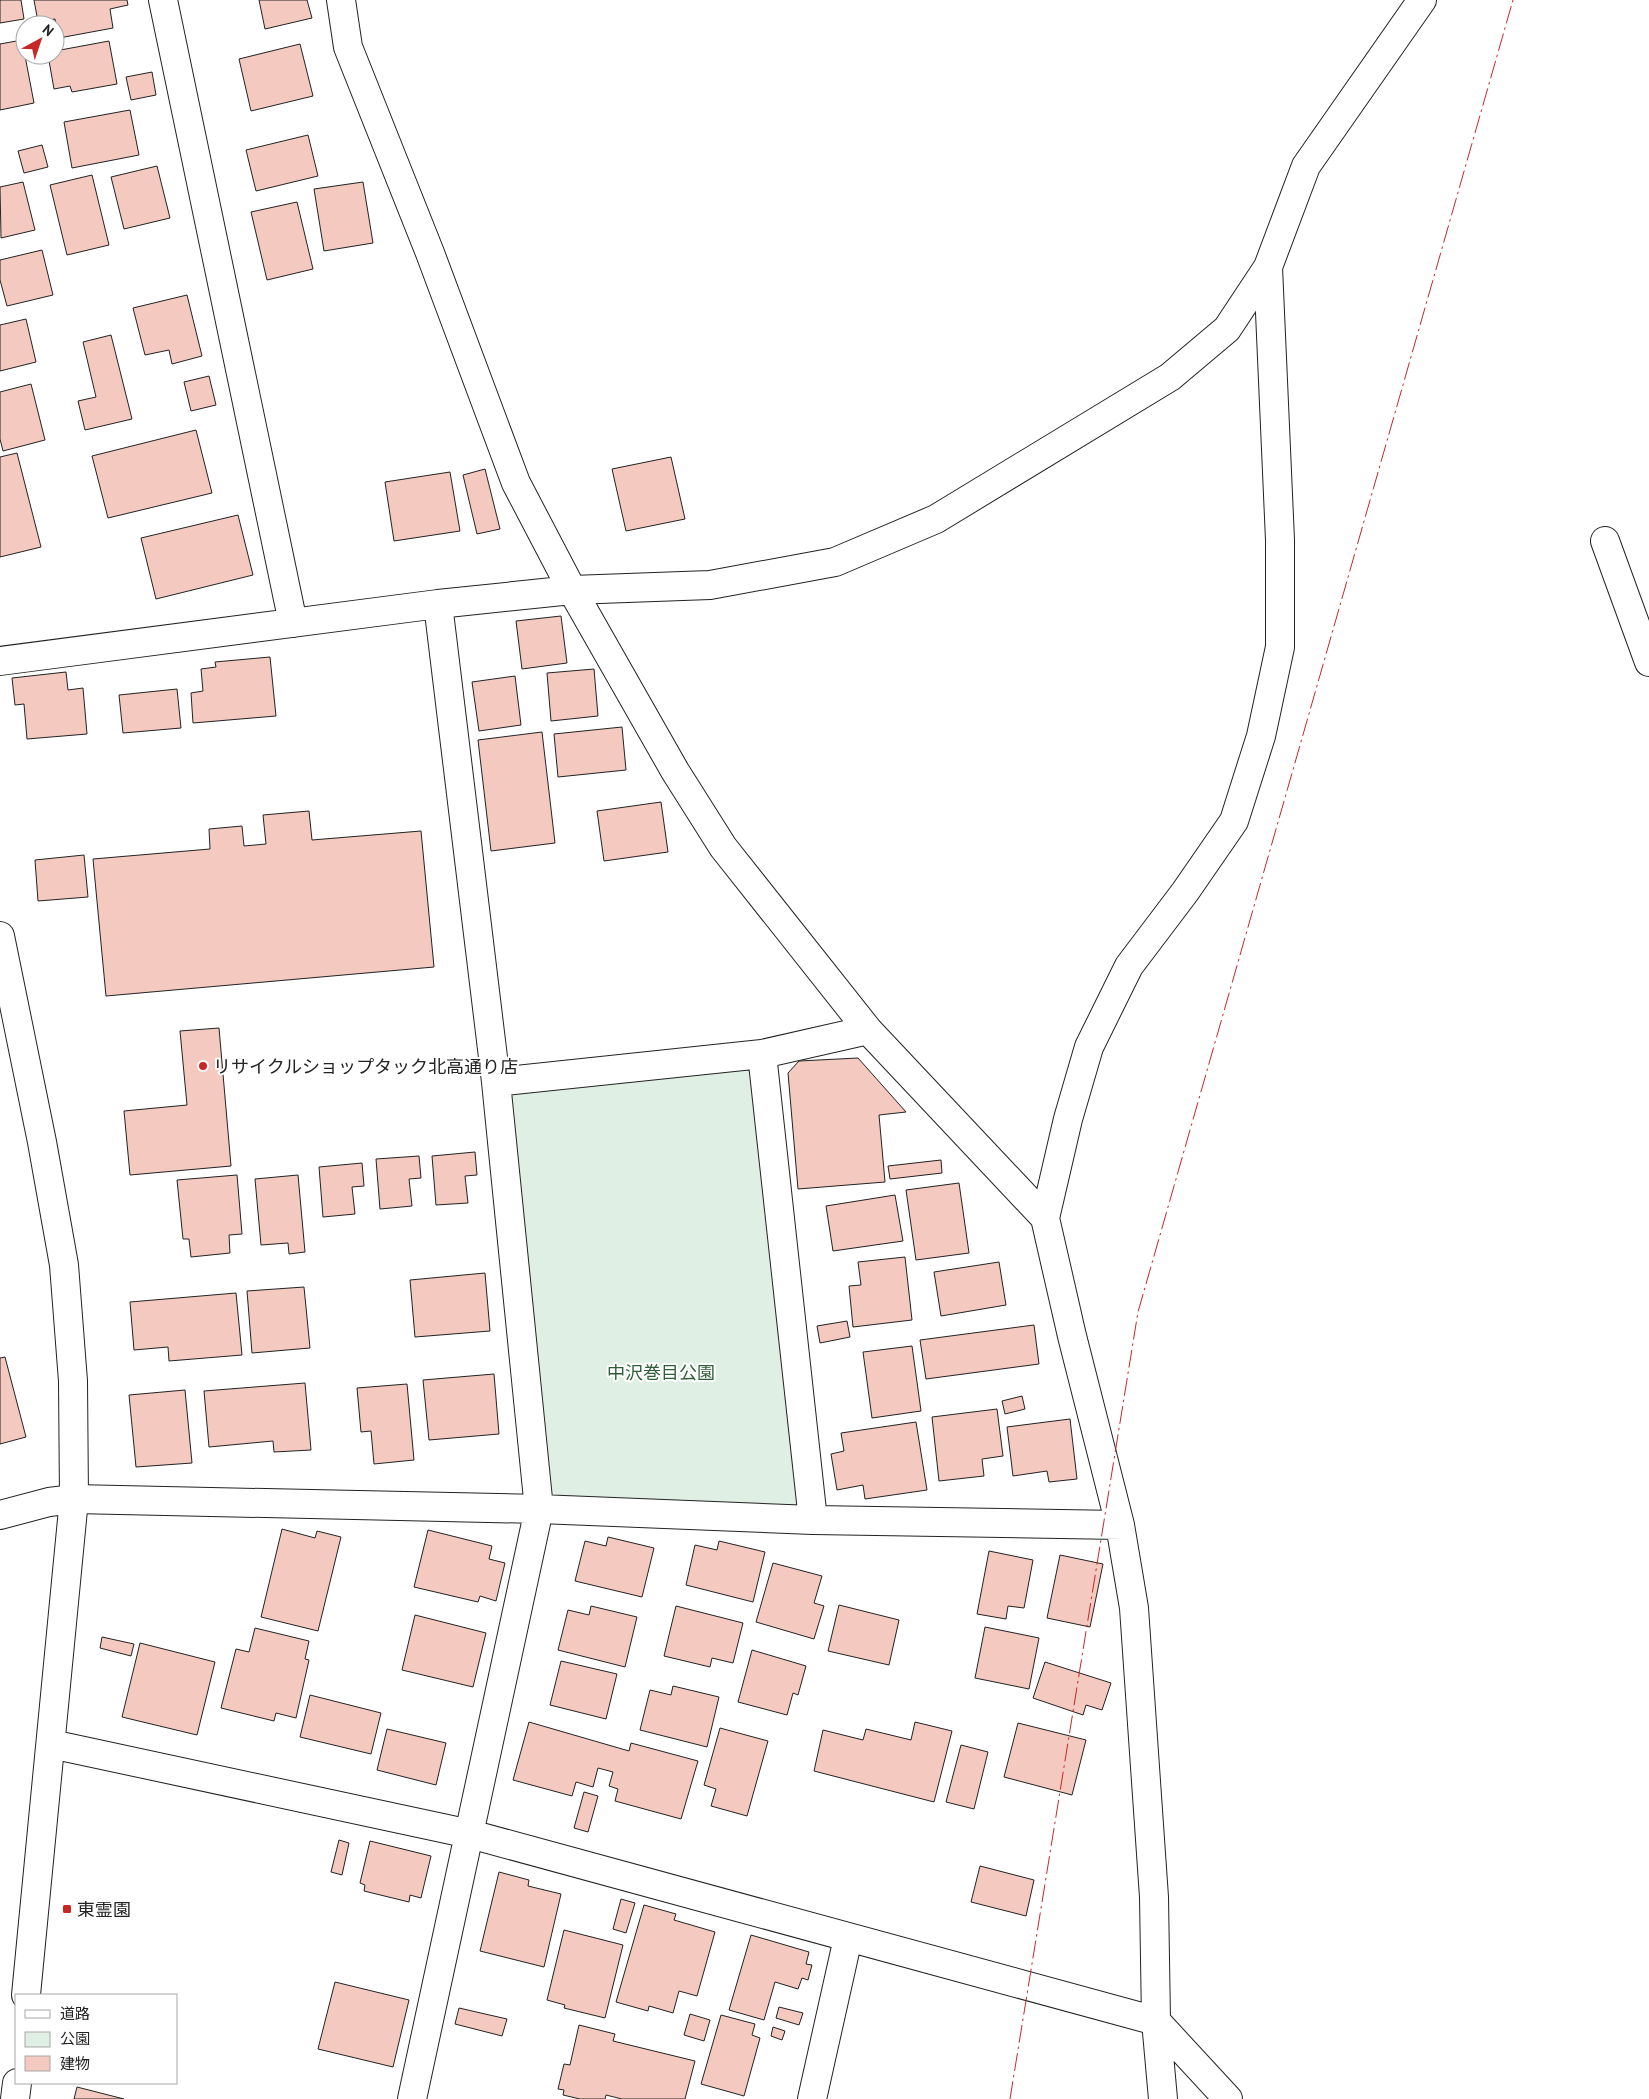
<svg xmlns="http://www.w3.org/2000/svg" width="1649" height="2099" font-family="'PT Sans','Noto Sans JP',sans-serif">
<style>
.green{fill:#e0efe3;stroke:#6f6f6f}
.building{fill:#f3c9c0;stroke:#222}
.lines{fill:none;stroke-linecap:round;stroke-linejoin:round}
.minor-casing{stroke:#222;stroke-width:30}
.tertiary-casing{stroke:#222;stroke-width:30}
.minor{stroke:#fff;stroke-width:28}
.tertiary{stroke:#fff;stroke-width:28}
.power{stroke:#c62828;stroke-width:1;stroke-dasharray:18 4 2.5 4;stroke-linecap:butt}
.poi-dot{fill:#c62828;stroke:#fff;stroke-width:2}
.labels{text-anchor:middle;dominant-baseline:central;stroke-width:4;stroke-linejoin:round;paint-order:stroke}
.poi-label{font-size:18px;fill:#222;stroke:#fff;text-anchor:start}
.park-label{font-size:18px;fill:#2f5e38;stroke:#fff}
</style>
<rect width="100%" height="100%" fill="#fff"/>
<path class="green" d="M762 1054 813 1520 539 1509 496 1082Z"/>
<path class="building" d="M0 0H21L24 19 0 23Z
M34 0H127L128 5 110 9 113 28 59 38 55 19 38 22Z
M259 0H307L312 18 265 29Z
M22 40 34 103 0 110V44Z
M109 41 117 84 72 92 70 86 54 89 48 55H55V51Z
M300 44 313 96 251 111 239 59Z
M152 72 156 95 131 100 126 77Z
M130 110 139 155 72 168 64 122Z
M308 135 318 176 256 191 246 150Z
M42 145 48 167 24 173 18 151Z
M157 166 170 218 124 229 111 177Z
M92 175 109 245 67 255 50 185Z
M23 182 35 230 1 238 0 187Z
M363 182 373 243 324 251 314 189Z
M297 202 313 269 267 280 251 212Z
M42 250 53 295 7 306 0 280V260Z
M187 295 202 356 172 364 169 350 145 355 133 308Z
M26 319 36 362 0 371V325Z
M111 335 132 419 85 430 78 401 96 397 83 342Z
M209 376 216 405 191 411 184 382Z
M31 384 45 440 3 451 0 439V392Z
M196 430 212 493 108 518 92 456Z
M17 453 41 547 0 557V457Z
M671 457 685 519 626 531 612 469Z
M485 469 500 529 477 534 463 475Z
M450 472 460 531 394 541 385 482Z
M238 515 253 575 156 599 141 538Z
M561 616 567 663 522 669 516 621Z
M270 657 276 716 193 723 191 693 203 691 201 669 216 667 215 662Z
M594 669 598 716 551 721 547 673Z
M66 672 68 690 83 688 87 734 27 739 24 704 15 705 12 678Z
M515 676 521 725 479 731 472 682Z
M177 689 181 728 123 733 119 695Z
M622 727 626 770 558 777 554 734Z
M542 732 555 843 491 851 478 740Z
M661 802 668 852 604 861 597 811Z
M309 811 312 840 421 831 434 967 106 996 93 859 210 849 209 829 242 826 244 846 266 844 263 815Z
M84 855 88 897 38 901 35 860Z
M219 1028 231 1166 130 1175 124 1111 187 1105 180 1031Z
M858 1058 906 1112 879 1115 885 1182 798 1189 788 1073 799 1061Z
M475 1152 477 1175 465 1176 468 1203 436 1205 432 1156Z
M419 1156 421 1178 409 1179 412 1206 380 1209 376 1159Z
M941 1160 942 1173 890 1179 888 1166Z
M362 1163 364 1186 352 1187 355 1214 323 1217 319 1167Z
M237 1175 242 1234 229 1235 230 1253 191 1257 189 1239H183L177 1180Z
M298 1175 305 1252 289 1254 288 1243 261 1245 255 1179Z
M959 1183 969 1253 916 1260 906 1190Z
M895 1195 903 1241 833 1251 826 1206Z
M905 1257 912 1320 853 1327 849 1286 861 1285 858 1262Z
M999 1262 1006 1305 941 1316 934 1272Z
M485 1273 490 1331 415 1337 410 1280Z
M304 1287 310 1348 252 1353 247 1291Z
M236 1293 242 1355 169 1361 168 1347 134 1350 130 1302Z
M847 1321 850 1337 820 1343 817 1326Z
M1034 1325 1039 1364 926 1379 920 1340Z
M912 1346 921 1411 872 1418 863 1352Z
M5 1357 26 1437 0 1444V1358Z
M494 1374 499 1434 429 1440 423 1380Z
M305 1383 311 1450 274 1452 273 1441 209 1447 204 1391Z
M407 1384 414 1460 374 1464 371 1431 361 1432 357 1388Z
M185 1390 192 1463 136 1467 129 1395Z
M1022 1396 1025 1409 1005 1414 1002 1401Z
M997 1409 1003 1456 982 1459 984 1476 939 1481 932 1417Z
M1070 1419 1077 1479 1049 1482 1047 1471 1013 1476 1007 1427Z
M916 1422 927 1490 865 1499 863 1485 837 1490 831 1454 844 1451 841 1433Z
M282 1529 315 1538 317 1531 341 1537 318 1631 261 1617Z
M428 1530 492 1546 489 1559 505 1563 496 1601 480 1596 478 1602 414 1587Z
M608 1537 654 1548 642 1597 575 1581 585 1541 606 1546Z
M719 1541 765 1552 753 1602 686 1585 695 1545 717 1550Z
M989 1551 1033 1560 1024 1608 1008 1606 1006 1619 977 1614Z
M1060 1555 1103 1564 1090 1627 1047 1618Z
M773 1563 822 1576 814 1603 824 1606 814 1639 756 1622Z
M839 1605 899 1620 889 1665 828 1651Z
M591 1606 637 1617 625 1667 558 1650 568 1610 589 1615Z
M676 1606 743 1623 733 1663 712 1658 710 1667 664 1656Z
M415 1615 486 1633 473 1687 402 1670Z
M985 1627 1039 1638 1029 1689 975 1678Z
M255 1628 309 1641 305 1659 309 1660 296 1718 276 1713 274 1721 221 1708 236 1649 249 1652Z
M102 1637 134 1644 131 1656 100 1648Z
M140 1643 215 1662 197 1735 122 1717Z
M752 1650 806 1666 798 1695 793 1693 787 1715 738 1702Z
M561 1661 617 1674 606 1719 550 1705Z
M1045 1662 1111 1683 1102 1710 1086 1705 1083 1715 1033 1698Z
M673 1686 719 1697 707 1747 640 1730 650 1690 671 1695Z
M310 1695 381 1713 371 1754 300 1737Z
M529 1722 629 1751 631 1743 698 1761 681 1819 615 1801 618 1789 609 1786 613 1772 598 1768 593 1787 576 1782 572 1796 513 1780Z
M915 1722 952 1731 934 1802 814 1771 823 1730 863 1740 866 1729 911 1740Z
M1018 1723 1086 1740 1072 1795 1004 1777Z
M720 1728 768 1741 747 1816 711 1806 716 1789 704 1785Z
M387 1729 446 1743 436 1785 377 1770Z
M961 1745 988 1752 974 1809 946 1802Z
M584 1792 598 1796 588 1832 574 1828Z
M339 1840 349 1843 342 1875 331 1872Z
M370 1841 431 1856 421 1898 410 1895 409 1902 364 1891 365 1885 360 1883Z
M980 1866 1034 1880 1026 1916 971 1902Z
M499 1872 529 1880 528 1886 561 1894 544 1967 480 1951Z
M621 1899 635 1903 626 1933 613 1929Z
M644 1905 676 1914 674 1920 715 1932 697 1996 679 1991 673 2013 649 2006 648 2011 616 2002Z
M564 1930 623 1945 605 2018 564 2008 565 2005 547 2000Z
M751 1935 809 1952 806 1964 812 1965 808 1980 802 1978 798 1989 775 1982 764 2020 729 2010Z
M335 1982 409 2000 393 2067 318 2049Z
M779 2007 803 2013 799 2025 776 2018Z
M459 2008 507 2019 502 2036 455 2024Z
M690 2014 710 2020 704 2041 684 2035Z
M721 2015 755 2024 752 2035 760 2038 744 2096 701 2084Z
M579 2025 615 2034 613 2041 695 2061 685 2099H622L606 2095 605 2099H580L563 2095 564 2090 558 2089 564 2064 570 2065Z
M773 2027 785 2031 782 2040 771 2036Z
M77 2087 124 2099H74Z"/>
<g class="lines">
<g class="minor-casing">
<path id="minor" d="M163 0 293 623
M341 0 348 47 430 253 516 483 572 590 675 771 723 847 868 1030 1045 1218 1072 1336 1120 1525 1134 1608 1154 1897 1156 2021 1163 2099
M1605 541 1649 662
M0 661 438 604 572 590 710 585 835 562 936 519 1170 377 1227 329 1268 267 1306 166 1422 0
M762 1054 813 1520
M496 1082 762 1054 868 1030
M1045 1218 1068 1119 1089 1047 1129 966 1185 892 1234 821 1261 736 1280 647V540L1268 267
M0 1515 49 1502 74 1499 539 1509 813 1520 1120 1525
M51 1744 470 1834 1156 2021 1228 2099
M412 2099 539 1509 496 1082 438 604
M812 2099 848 1938"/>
</g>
<g class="tertiary-casing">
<path id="tertiary" d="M0 936 42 1142 64 1265 73 1381 74 1499 26 1995
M15 2099 17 2083"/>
</g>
<use href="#minor" class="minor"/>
<use href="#tertiary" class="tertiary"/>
<path class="power" d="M1010 2099 1138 1312 1513 0"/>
</g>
<g class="poi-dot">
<circle cx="203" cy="1066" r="5"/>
<rect x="62" y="1904" width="10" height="10" rx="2.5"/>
</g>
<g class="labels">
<g class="poi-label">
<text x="213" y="1066">リサイクルショップタック北高通り店</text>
<text x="77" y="1909">東霊園</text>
</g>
<g class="park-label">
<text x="661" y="1372">中沢巻目公園</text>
</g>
</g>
<rect x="15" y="1994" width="162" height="90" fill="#ffffff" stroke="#a7a7a7"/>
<rect x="25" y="2010" width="25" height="8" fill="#ffffff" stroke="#a7a7a7"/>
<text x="60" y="2019" font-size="15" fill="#222222">道路</text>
<rect x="25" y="2032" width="25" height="15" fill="#e0efe3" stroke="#a7a7a7"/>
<text x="60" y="2044" font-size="15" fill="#222222">公園</text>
<rect x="25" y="2056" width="25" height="15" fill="#f3c9c0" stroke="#a7a7a7"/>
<text x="60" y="2069" font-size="15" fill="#222222">建物</text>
<g transform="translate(40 40) rotate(40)"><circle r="24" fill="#ffffff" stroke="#a7a7a7"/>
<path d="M0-4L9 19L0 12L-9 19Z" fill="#c62828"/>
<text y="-8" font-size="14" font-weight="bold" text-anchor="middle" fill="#222222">N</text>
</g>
</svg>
